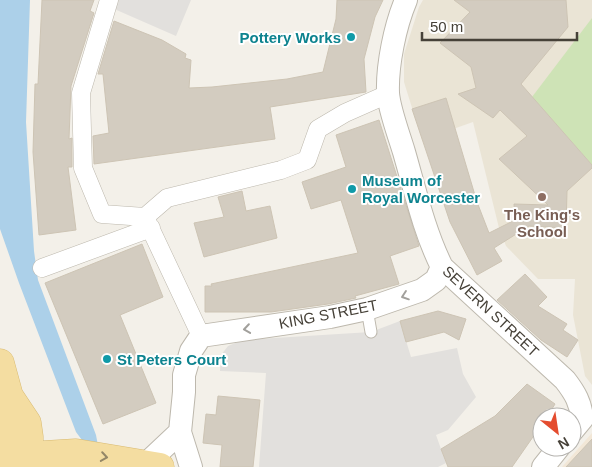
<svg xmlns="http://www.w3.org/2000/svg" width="592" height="467" font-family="Helvetica,sans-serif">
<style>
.commercial{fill:#f2e7d7}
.education{fill:#eae4d5}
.green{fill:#cee3b6}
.parking{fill:#e2e0dd}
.water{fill:#acd0e9}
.building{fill:#d3ccc0;stroke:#cdc4b4}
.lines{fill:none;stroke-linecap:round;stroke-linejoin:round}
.service-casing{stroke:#bdb8ad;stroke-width:13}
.pedestrian-casing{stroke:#bdb8ad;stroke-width:19}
.minor-casing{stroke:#bdb8ad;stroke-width:24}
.primary-casing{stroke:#d8ba72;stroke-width:29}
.service{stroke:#fff;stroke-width:11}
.pedestrian{stroke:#fff;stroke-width:18}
.minor{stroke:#fff;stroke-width:22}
.primary{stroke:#f4dda1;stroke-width:28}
.oneway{stroke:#a2a09c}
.oneway2{stroke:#948767}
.culture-dot{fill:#0f9aa8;stroke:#fff;stroke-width:2}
.education-dot{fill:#8d6e63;stroke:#fff;stroke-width:2}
.labels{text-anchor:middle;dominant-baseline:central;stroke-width:4;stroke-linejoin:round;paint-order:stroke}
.culture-label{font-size:15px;font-weight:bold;fill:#0d838f;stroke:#fff;text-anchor:start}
.education-label{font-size:15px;font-weight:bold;fill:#785e54;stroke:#fff}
.street-label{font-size:15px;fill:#464138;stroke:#fff}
</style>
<rect width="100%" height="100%" fill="#f3f0e9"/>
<path class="commercial" d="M592 433V467H562Z"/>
<path class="education" d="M423 0H592V385L585 376 573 315 575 279H538L506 246 499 228 473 122 422 140 404 82V54L419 7Z"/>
<path class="green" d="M592 18V165L532 97Z"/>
<path class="parking" d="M115 0H191L176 36 112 8Z
M400 321 411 357 457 348 463 374 476 397 448 430 436 435 446 463 438 467H259L266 373 220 371 221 355 228 346 243 340 371 332Z"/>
<path class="water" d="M0 0H30L26 122 34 251 38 280 96 435 102 467 76 432 19 283 0 229Z"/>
<path class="building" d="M42 0H94L90 11 94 13 71 86 69 139 72 138V167H68L76 230 39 235 33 152 35 84H38Z
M337 0H383L375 17 364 59 366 92 270 107 275 139 94 164 93 136 109 133 103 74H98L114 21 162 40 186 54 185 58 191 60 189 88 212 87 287 79 323 72 336 19Z
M454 0H566L568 27 521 84 592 165V168L567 191 566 228 529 226 494 248 502 261 477 275 450 222 412 109 446 98 477 202 489 233 515 220 514 204 548 205 499 159 527 136 500 110 493 118 458 94 476 88 471 67 440 43 470 12Z
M379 120 419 246 390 256 399 284 355 296 356 298 328 304 271 312H205V286H212L211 284 358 253 341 200 311 209 302 182 346 167 336 135Z
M242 191 246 211 270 206 277 238 204 257 194 223 224 217 218 197Z
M142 244 163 297 120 315 156 403 103 424 45 283Z
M525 274 547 297 538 306 567 324 563 330 578 340 567 357 541 340 497 300Z
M438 311 466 319 459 340 444 332 406 342 400 321Z
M527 384 555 404 547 417H542V424L512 467H448L441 449 495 416Z
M218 396 260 400 253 467H220L222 445 203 443 206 414 216 415Z
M592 439V467H566Z"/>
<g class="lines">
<g class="service-casing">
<path id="service" d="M367 309 371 332"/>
</g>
<g class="pedestrian-casing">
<path id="pedestrian" d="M109 0 81 93 83 168 102 214 145 217 201 336
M145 217 167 198 281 170 307 160 318 129 345 113 388 94
M42 268 151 228"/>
</g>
<g class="minor-casing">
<path id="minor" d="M406 0C395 26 387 65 388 93 389 109 399 135 404 152 415 190 424 231 442 267L565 380C575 393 581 403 582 419L572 431
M146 464 180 432
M191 467 180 432 184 392V375L191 351 201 336 330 317 367 309 422 290 436 280 442 267
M543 467 559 447"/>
</g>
<g class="primary-casing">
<path id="primary" d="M0 363 9 396 27 423 29 437V456L23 467
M9 396 4 416 12 457
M0 461 12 457 76 453 160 467"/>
</g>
<use href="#service" class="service"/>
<use href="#pedestrian" class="pedestrian"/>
<use href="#minor" class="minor"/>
<use href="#primary" class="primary"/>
</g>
<defs><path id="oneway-chevron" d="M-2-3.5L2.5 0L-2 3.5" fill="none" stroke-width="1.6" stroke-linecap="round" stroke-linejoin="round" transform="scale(1.25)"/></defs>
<g class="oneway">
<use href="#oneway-chevron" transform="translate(405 296) rotate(161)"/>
<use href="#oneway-chevron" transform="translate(247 329) rotate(172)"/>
</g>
<use class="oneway2" href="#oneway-chevron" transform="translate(104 457) rotate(9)"/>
<g class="culture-dot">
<circle cx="351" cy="37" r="5"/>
<circle cx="352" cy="189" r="5"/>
<circle cx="107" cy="359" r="5"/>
</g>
<circle class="education-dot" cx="542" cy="197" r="5"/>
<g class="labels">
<g class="culture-label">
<text x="341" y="37" text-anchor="end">Pottery Works</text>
<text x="362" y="180">Museum of<tspan x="362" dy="17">Royal Worcester</tspan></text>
<text x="117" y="359">St Peters Court</text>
</g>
<g class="education-label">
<text x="542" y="214">The King's<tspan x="542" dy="17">School</tspan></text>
</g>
<g class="street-label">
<text transform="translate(491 311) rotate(43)">SEVERN STREET</text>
<text transform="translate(328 314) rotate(-11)">KING STREET</text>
</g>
</g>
<g transform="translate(557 432) rotate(150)"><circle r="24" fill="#ffffff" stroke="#b5b3af"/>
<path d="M0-4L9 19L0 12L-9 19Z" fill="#e44c2f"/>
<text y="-8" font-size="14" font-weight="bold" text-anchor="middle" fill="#464138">N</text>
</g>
<path d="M422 32v8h155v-8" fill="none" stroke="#464138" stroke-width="2.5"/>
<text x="430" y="32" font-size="15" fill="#464138" stroke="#ffffff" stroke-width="4" paint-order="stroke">50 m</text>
</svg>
